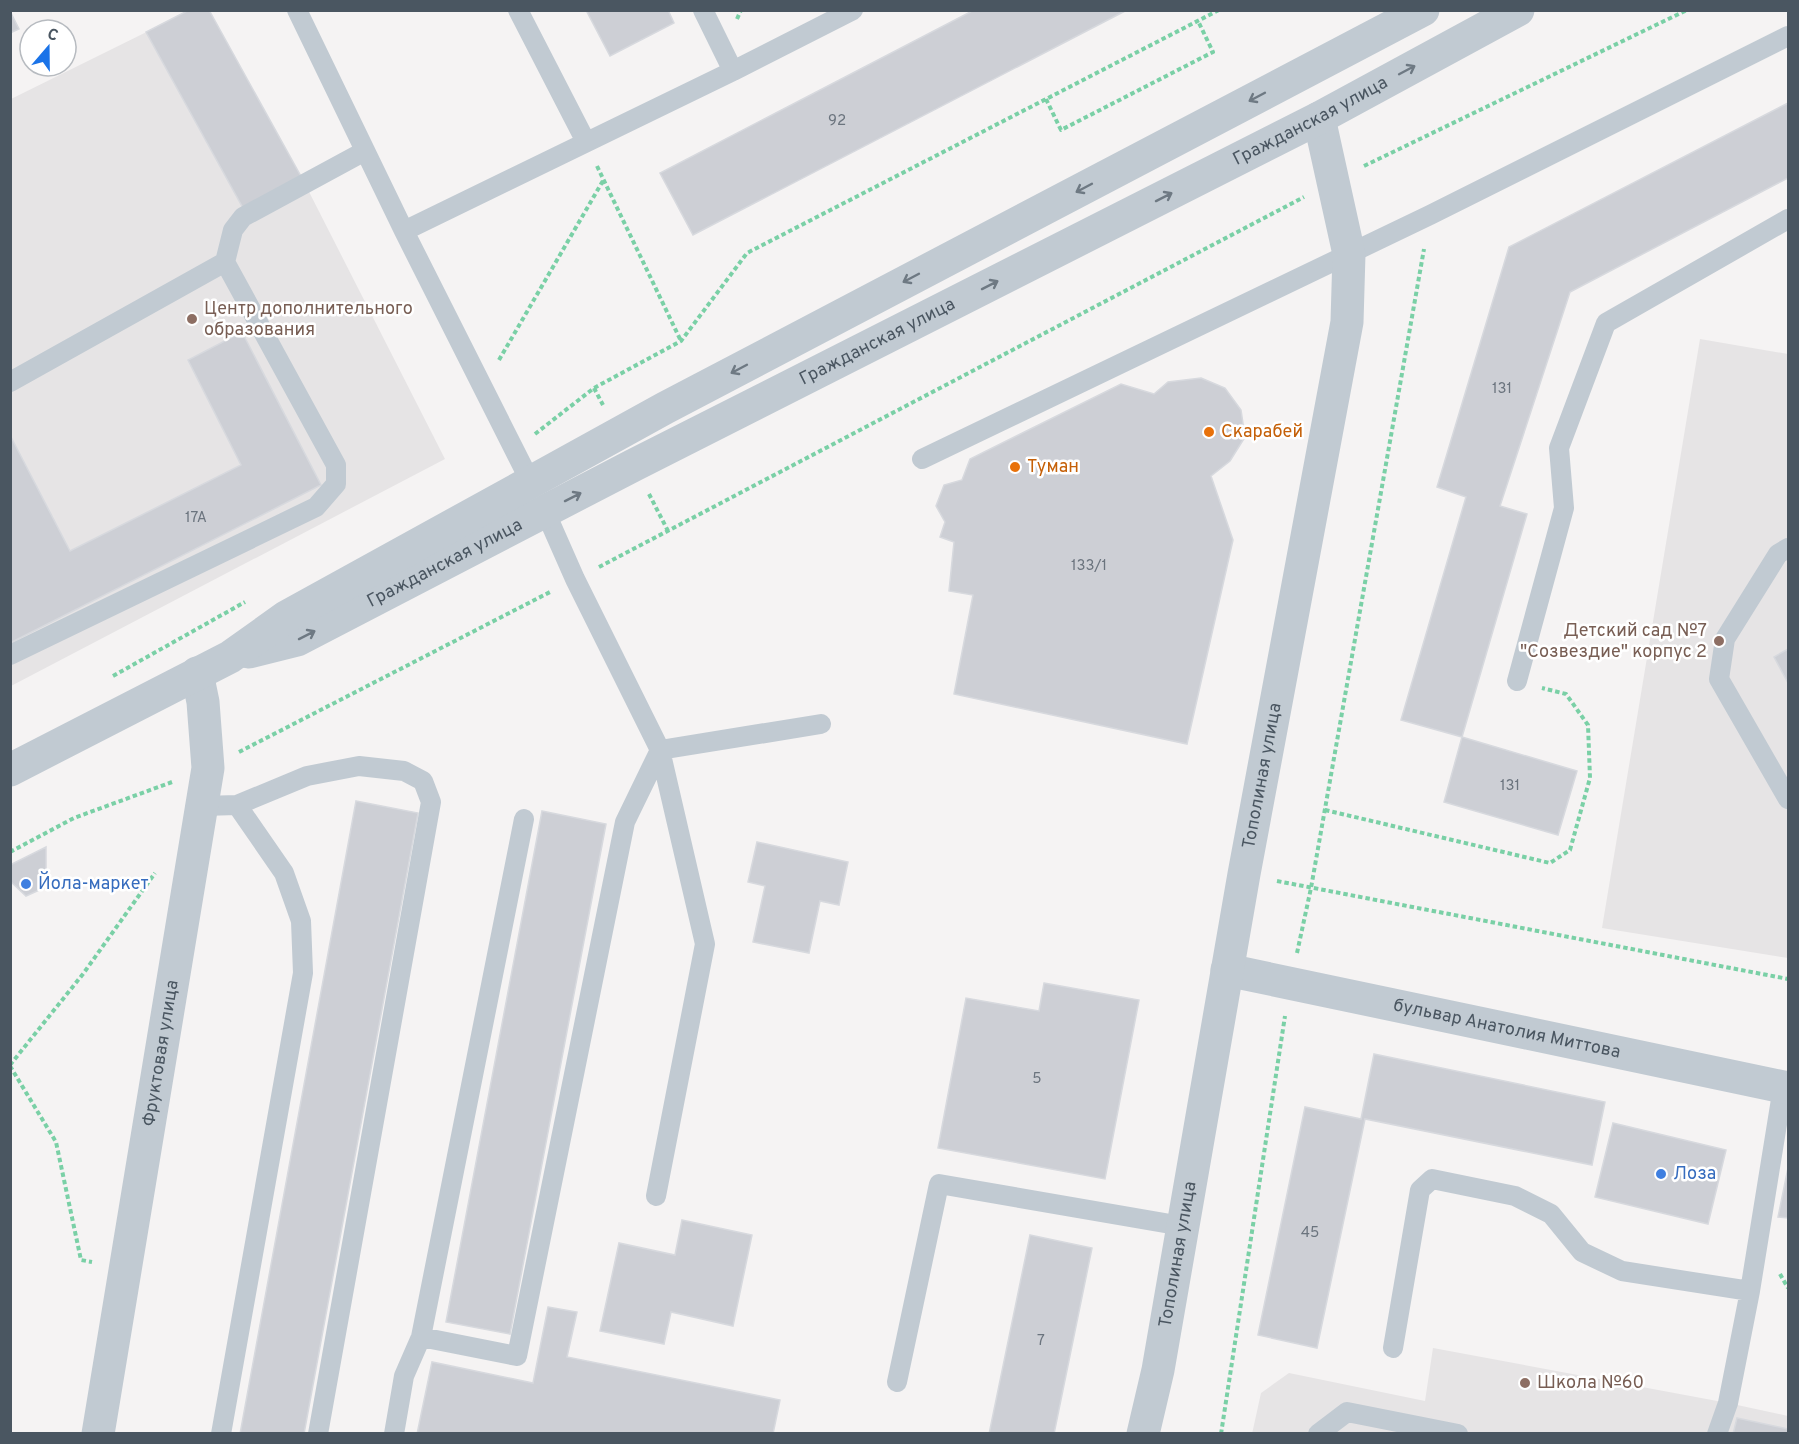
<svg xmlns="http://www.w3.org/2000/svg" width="1799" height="1444" font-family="Overpass,sans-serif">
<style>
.education{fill:#e6e4e5}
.building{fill:#cdcfd5;stroke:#d7d9de;stroke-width:1.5}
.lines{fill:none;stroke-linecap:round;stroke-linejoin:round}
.path{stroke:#7ad0a6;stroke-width:4;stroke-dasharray:4.5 3;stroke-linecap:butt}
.service{stroke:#c1cad2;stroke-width:20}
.minor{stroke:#c1cad2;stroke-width:33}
.tertiary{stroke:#c1cad2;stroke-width:33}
.oneway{stroke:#6e7983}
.education-dot{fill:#8d6e63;stroke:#fff;stroke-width:2}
.food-dot{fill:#e8710a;stroke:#fff;stroke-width:2}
.shop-dot{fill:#3f7fe0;stroke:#fff;stroke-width:2}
.labels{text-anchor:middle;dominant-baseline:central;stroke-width:5;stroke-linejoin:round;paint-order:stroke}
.number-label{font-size:15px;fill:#6b747e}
.street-label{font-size:18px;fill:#4a5661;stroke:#fff}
.education-label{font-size:18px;fill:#785e54;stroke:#fff;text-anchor:start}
.food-label{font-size:18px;fill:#c56008;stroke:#fff;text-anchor:start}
.shop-label{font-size:18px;fill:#366cbe;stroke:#fff;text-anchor:start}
</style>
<rect width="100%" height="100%" fill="#f5f3f3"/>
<path class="education" d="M189 11H209L303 180 445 459 11 686V99Z
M1700 339 1788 354V958L1602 928Z
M1433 1348 1728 1403 1788 1416V1434H1252L1261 1393 1289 1373 1425 1401Z"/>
<path class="building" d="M189 10H209L303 180 243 208 146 32Z
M586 10H668L674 23 610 56Z
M974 10H1127L693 235 660 173Z
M10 11 19 29 10 33Z
M1788 103V178L1570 292 1500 506 1527 514 1462 737 1401 720 1466 497 1437 487 1509 247Z
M242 332 321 485 10 643V435L70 551 241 465 188 360Z
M1201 378 1225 388 1241 410 1245 437 1230 461 1211 476 1233 540 1187 744 954 694 973 595 949 591 954 542 940 537 945 522 936 506 944 485 962 480 970 459 1121 384 1154 394 1168 382Z
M1788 649V683L1774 657Z
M1462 737 1577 771 1558 835 1444 802Z
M356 801 418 813 304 1434H240Z
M542 811 606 824 510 1334 446 1322Z
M757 842 848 862 839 905 820 901 809 953 753 942 765 886 748 882Z
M46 847V887L26 896 10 881V865Z
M1044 983 1139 1000 1105 1179 938 1148 966 998 1039 1011Z
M1374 1054 1605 1102 1592 1165 1365 1119 1317 1348 1258 1335 1305 1107 1361 1119Z
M1613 1123 1726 1150 1708 1224 1595 1197Z
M1788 1168V1218L1778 1217Z
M682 1220 752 1235 733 1326 671 1312 664 1344 600 1331 619 1243 675 1255Z
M1030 1235 1092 1248 1054 1434H989Z
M548 1307 577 1312 567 1357 780 1400 773 1434H417L432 1362 533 1383Z
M1737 1418 1788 1429V1434H1733Z"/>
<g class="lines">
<path class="path" d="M737 19 741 10
M1046 99 1061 130 1213 52 1198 21
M597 166 681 341
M1364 166 1687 10
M499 360 604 179
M594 388 603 405
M535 434 594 388 681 341 747 253 1219 10
M649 494 668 531
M599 567 1304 197
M113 676 245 602
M239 752 552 591
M1325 810 1550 863 1570 850 1590 778 1588 725 1566 694 1542 688
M10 852 74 818 172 782
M1277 881 1788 979
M1297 953 1311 888 1424 249
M10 1065 83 974 155 873
M10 1066 56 1142 81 1260 92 1262
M1780 1274 1788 1288
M1221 1434 1285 1016"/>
<path class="service" d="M297 10 404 231 530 481
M518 10 586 142
M703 10 733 71 853 10
M404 231 733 71
M10 382 225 262
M922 459 1430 215 1788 36
M545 511 575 579 660 750 821 724
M1788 548 1778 554 1725 639 1719 679 1788 799
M10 655 316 507 336 484V465L225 262 233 230 243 217 365 151
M1517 681 1564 508 1559 448 1606 323 1788 219
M203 806 237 805 307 776 359 766 404 771 423 781 431 802 318 1434
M421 1337 517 1356 625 822 660 750 705 944 656 1196
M1393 1348 1420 1190 1432 1179 1515 1196 1551 1214 1582 1252 1622 1271 1750 1291 1783 1087
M897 1382 939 1184 1182 1226
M221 1434 303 973 301 921 284 873 237 805
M394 1434 404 1376 421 1337 524 819
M1318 1434 1347 1412 1458 1434
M1717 1434 1728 1403 1750 1291"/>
<g class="minor">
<path id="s1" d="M1227 970 1788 1088"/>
<path id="s2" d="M98 1434 208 768 203 702 197 673"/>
<path id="s3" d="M1143 1434 1158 1370 1244 874 1347 322 1349 254 1319 118"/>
</g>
<g class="tertiary">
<path id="s4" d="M249 652 297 640 634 465 1319 118 1518 10"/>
<path d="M10 770 230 657 286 617 665 408 1423 10"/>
</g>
</g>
<defs><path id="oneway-shaft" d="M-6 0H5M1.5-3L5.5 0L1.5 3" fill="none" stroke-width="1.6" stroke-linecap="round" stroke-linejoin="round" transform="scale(1.5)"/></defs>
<g class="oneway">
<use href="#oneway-shaft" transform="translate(1407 70) rotate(-28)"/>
<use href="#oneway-shaft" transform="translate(1257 97) rotate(152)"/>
<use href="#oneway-shaft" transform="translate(1084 188) rotate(152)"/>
<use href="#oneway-shaft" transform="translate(1164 197) rotate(-27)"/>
<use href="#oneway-shaft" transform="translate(911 278) rotate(152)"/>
<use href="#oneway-shaft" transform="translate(990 285) rotate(-27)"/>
<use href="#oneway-shaft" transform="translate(739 369) rotate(152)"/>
<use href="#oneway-shaft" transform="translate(573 497) rotate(-27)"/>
<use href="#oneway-shaft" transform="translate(307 635) rotate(-27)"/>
</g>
<g class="education-dot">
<circle cx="192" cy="319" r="6"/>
<circle cx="1719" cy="641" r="6"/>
<circle cx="1525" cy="1383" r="6"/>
</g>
<g class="food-dot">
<circle cx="1209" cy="432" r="6"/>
<circle cx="1015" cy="467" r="6"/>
</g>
<g class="shop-dot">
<circle cx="26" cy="884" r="6"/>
<circle cx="1661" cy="1174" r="6"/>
</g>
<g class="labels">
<g class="number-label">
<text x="837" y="121">92</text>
<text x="1502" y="389">131</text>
<text x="196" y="518">17А</text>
<text x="1089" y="566">133/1</text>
<text x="1510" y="786">131</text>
<text x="1037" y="1079">5</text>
<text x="1310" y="1233">45</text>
<text x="1041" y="1341">7</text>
</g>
<g class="street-label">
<text stroke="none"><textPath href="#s4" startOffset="1188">Гражданская улица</textPath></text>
<text stroke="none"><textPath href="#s4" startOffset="702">Гражданская улица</textPath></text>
<text stroke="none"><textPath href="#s4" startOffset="216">Гражданская улица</textPath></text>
<text stroke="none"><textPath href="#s3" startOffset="669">Тополиная улица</textPath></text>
<text stroke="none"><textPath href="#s1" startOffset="286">бульвар Анатолия Миттова</textPath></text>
<text stroke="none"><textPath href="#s2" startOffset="386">Фруктовая улица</textPath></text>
<text stroke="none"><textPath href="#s3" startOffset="183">Тополиная улица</textPath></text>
</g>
<g class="education-label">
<text x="204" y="309">Центр дополнительного<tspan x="204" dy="21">образования</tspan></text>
<text x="1707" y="631" text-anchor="end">Детский сад №7<tspan x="1707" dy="21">"Созвездие" корпус 2</tspan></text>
<text x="1537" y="1383">Школа №60</text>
</g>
<g class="food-label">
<text x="1221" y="432">Скарабей</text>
<text x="1027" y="467">Туман</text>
</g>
<g class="shop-label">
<text x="38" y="884">Йола-маркет</text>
<text x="1673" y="1174">Лоза</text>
</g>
</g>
<rect width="1799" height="1444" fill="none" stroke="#4a5661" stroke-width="24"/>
<g transform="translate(48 48) rotate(20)"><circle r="28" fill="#ffffff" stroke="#b7bbc0" stroke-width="1.5"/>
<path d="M0-4.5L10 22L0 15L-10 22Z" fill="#1a73e8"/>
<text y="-9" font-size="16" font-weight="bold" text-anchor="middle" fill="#4a5661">С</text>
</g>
</svg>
